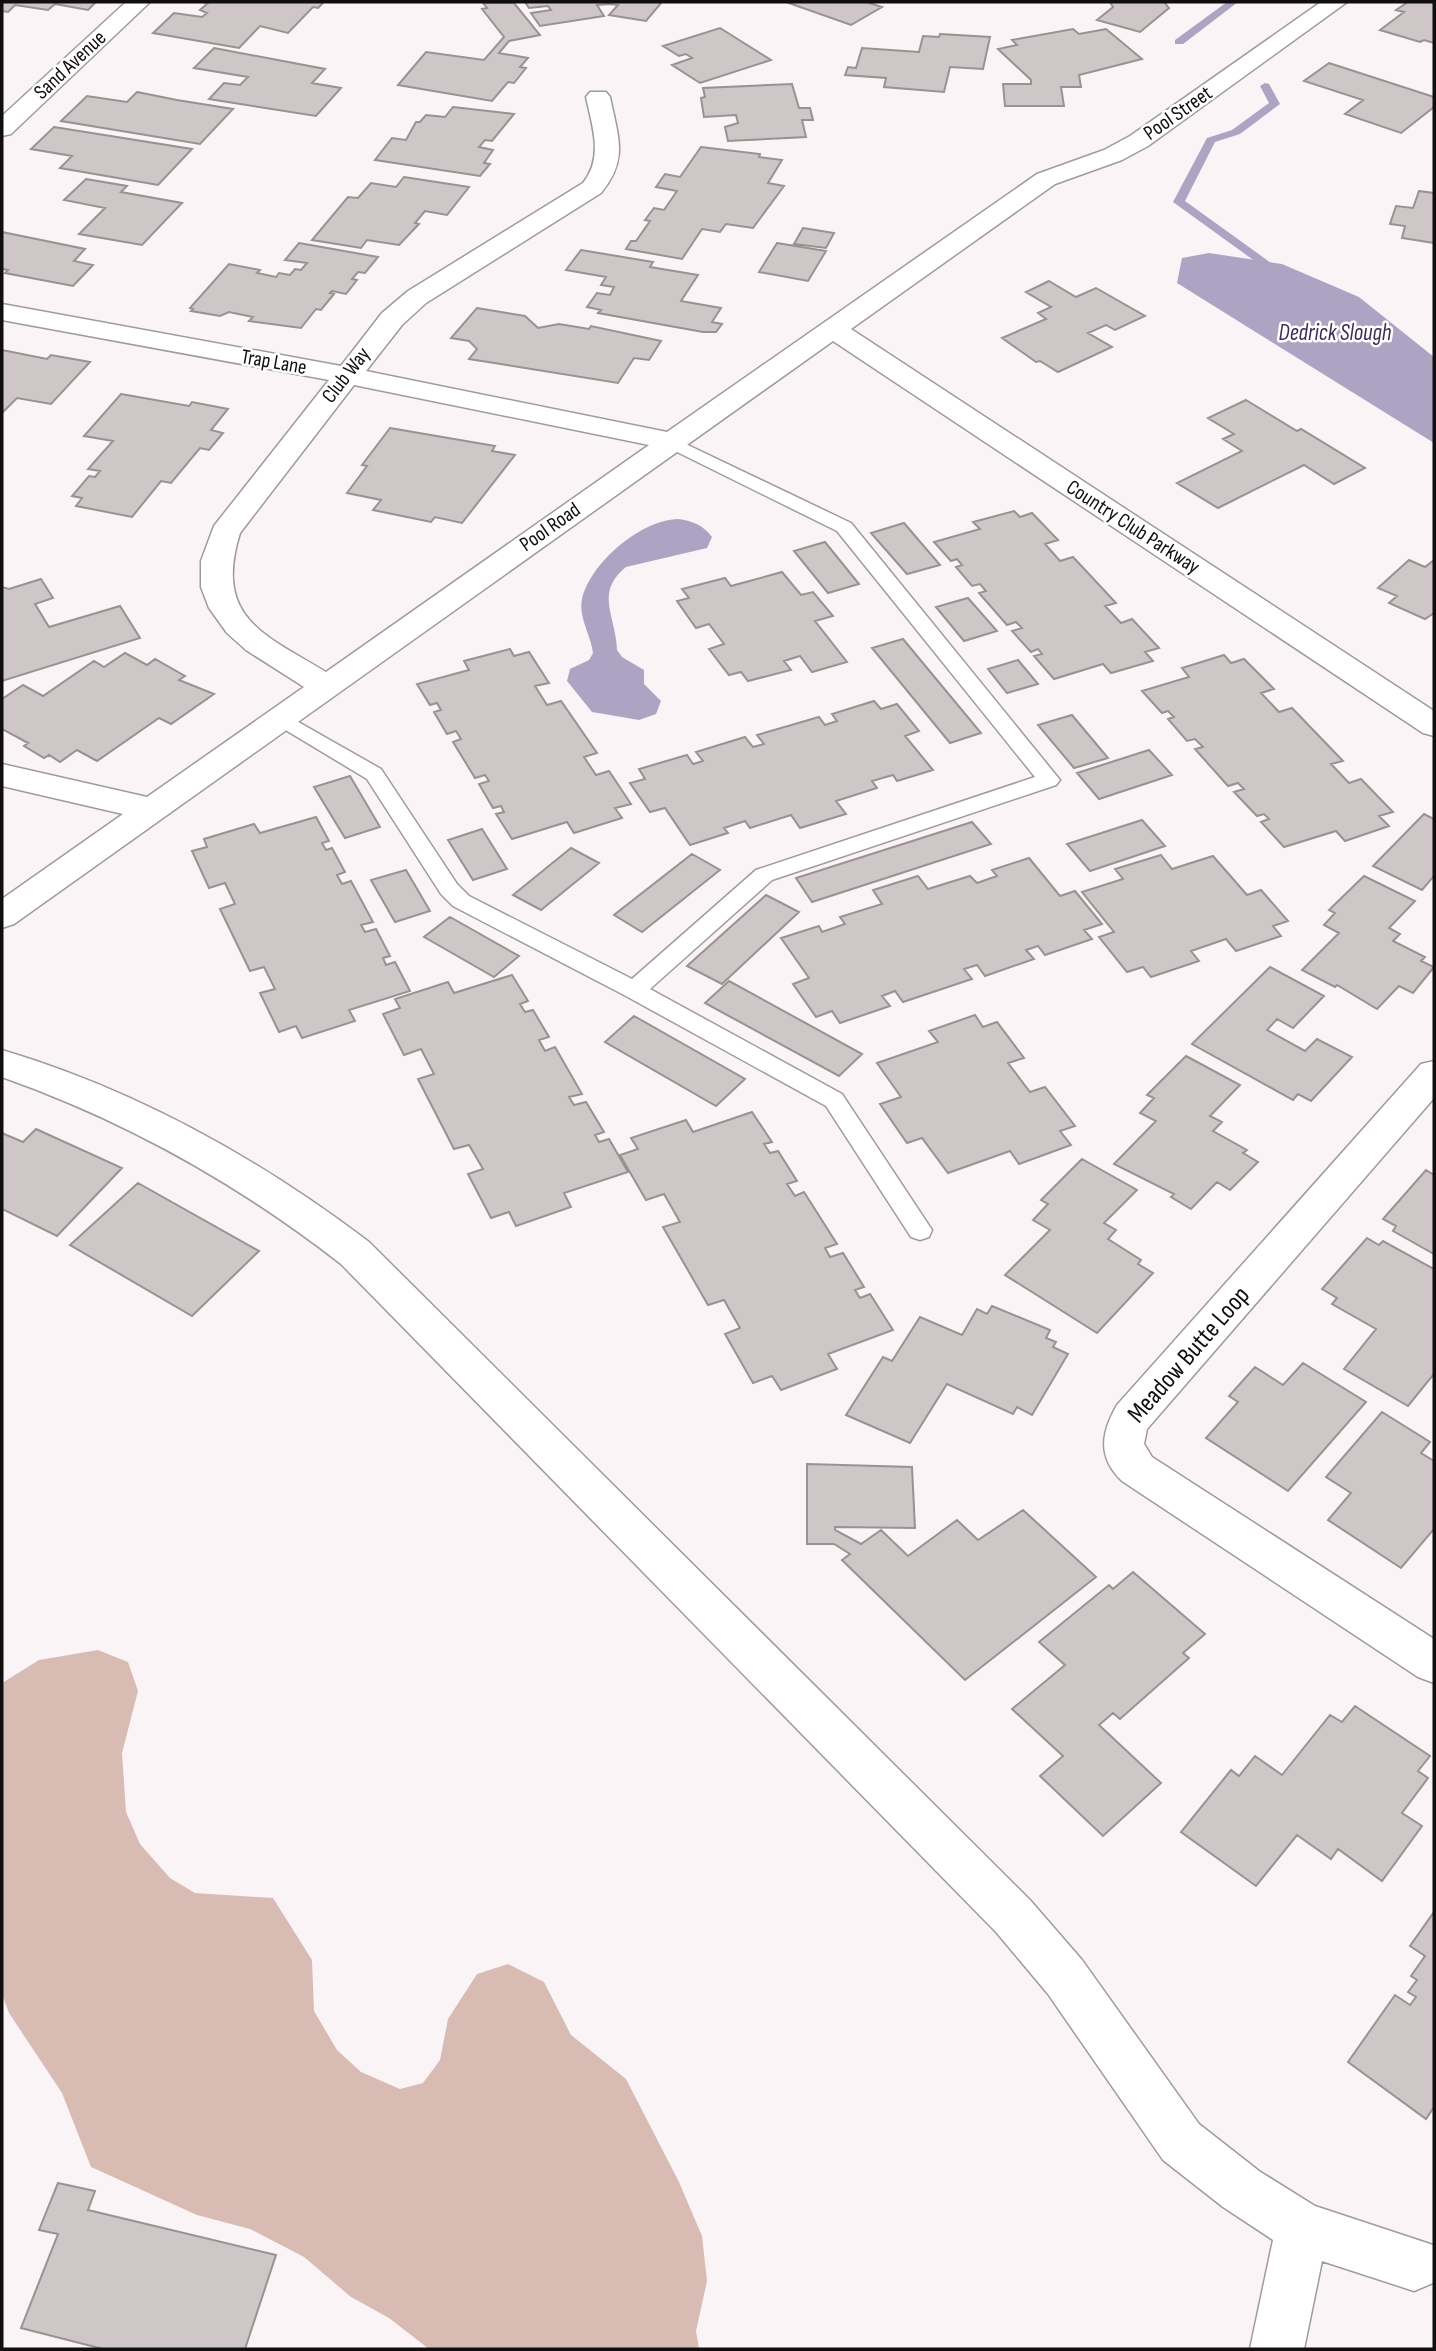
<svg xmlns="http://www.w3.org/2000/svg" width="1436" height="2351" font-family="'Sofia Sans Condensed',sans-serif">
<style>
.green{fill:#d8bcb4}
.water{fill:#ada4c4}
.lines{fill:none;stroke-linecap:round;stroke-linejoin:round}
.stream{fill:#ada4c4;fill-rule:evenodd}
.building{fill:#cec6c7;stroke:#999192;stroke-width:2}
.service-casing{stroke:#a19a9d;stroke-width:3}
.minor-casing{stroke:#a19a9d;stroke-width:3}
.service{fill:#fff;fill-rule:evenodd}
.minor{fill:#fff;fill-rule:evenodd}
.labels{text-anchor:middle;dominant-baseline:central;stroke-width:5;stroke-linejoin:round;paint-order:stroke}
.far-street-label{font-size:21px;fill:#100e0f;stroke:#fff}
.far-water-label{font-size:23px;font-style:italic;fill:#3b2b56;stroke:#fff}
.street-label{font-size:26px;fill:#100e0f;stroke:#fff}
</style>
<rect width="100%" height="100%" fill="#fbf4f7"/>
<path class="green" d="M98 1650 128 1662 138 1691 122 1753 126 1812 140 1844 170 1878 195 1893 273 1898 312 1960 314 2011 337 2050 361 2072 400 2089 423 2083 440 2060 448 2019 477 1974 508 1964 544 1982 571 2035 626 2079 679 2182 702 2236 707 2281 696 2331 699 2349H429L389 2318 351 2297 304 2257 250 2229 197 2215 91 2167 62 2093 9 2013 2 1994V1683L39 1660Z"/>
<path class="water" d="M1209 253 1282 264 1359 297 1434 357V443L1177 283 1182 258Z
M678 519C693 521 703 525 712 537L707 548 626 567C594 593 616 616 617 650L622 657 644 670V684L661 701 656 714 639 720 592 712 567 681 570 669 589 660 593 653C591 635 578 617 582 599 591 562 641 520 678 519Z"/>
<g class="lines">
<path class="stream" d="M1227 2H1238L1183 44H1175V40Z
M1265 83 1269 84 1280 104 1240 134 1215 142 1185 201 1285 273V279L1281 280 1173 202 1207 138 1232 130 1269 103 1260 86Z"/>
</g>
<path class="building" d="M2 2H96L88 10 55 4 48 10 15 5 8 12 2 11Z
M201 2H324L318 8 313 7 288 33 260 26 239 48 153 33 174 13 202 17 207 13 200 10 208 3Z
M525 2H662L646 21 609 15 618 5 609 4 597 5 604 16 540 26 531 13 551 10 548 6 529 8Z
M786 2H866L882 7 851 25Z
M1110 2H1164L1169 8 1140 32 1097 20 1113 7Z
M1408 2H1434V43L1424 40 1420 42 1380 30 1404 12 1396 10Z
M483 3H514L540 35 509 41 499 53 528 58 520 67 526 68 514 83 508 82 492 101 398 85 426 52 484 60 504 37 482 9 487 8Z
M720 28 771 60 700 83 672 65 692 58 686 54 679 56 663 46Z
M1073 29 1079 34 1106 29 1142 59 1079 75 1081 87H1061L1064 106H1005L1003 84H1031V80L998 49 1017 45 1012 40Z
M940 34 990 37 983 69 950 67 944 92 884 87 886 78 845 75 848 67 856 68 862 48 919 52 923 36 939 37Z
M214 48 325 69 312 83 341 88 316 116 209 99 224 83 240 85 248 77 194 68Z
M1329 63 1434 97V107L1401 133 1345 114 1363 100 1304 81Z
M792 84 799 108H810L813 120H802L806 137 728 141 725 127 738 123 736 115 704 117 701 98 705 97 703 88Z
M137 92 177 100 233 109 200 144 61 121 87 96 127 102Z
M453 107 514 114 492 141 485 140 479 147 493 150 484 163 490 164 480 176 375 160 392 138 406 140 416 122H420L426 115 445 117Z
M54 127 192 149 158 185 60 168 72 156 31 149Z
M701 147 760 154 759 157 782 160 768 183 784 186 753 228 726 224 720 232 702 229 682 259 626 249 631 241H636L650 221 645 220 654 208 664 210 677 191 656 187 665 174 680 177Z
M404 177 469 187 447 215 425 211 415 223 419 224 399 245 367 240 361 248 312 240 348 197 358 198 371 183 396 187Z
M86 179 127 186 121 192 182 203 142 245 79 234 105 208 64 200Z
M1419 191 1434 193V243L1402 238 1405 226 1390 224 1396 206 1413 208Z
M803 228 834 233 826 248 794 244Z
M2 232 85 249 74 261 93 265 73 286 5 273 8 270 2 269Z
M299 243 378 257 365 273 358 272 352 279 357 280 346 294 332 291 330 293 334 294 321 310 316 309 301 328 249 321 253 317 229 312 220 316 191 311 193 309 190 308 229 264 260 270 257 273 276 277 279 273 290 275 295 269 301 270 307 263 285 260Z
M777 243 826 251 808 281 759 272Z
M581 250 653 262 650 267 698 275 681 301 721 308 712 322 722 324 716 332H703L598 313 601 310 587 307 597 293 610 295 614 287 601 285 606 277 566 270Z
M1049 281 1076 297 1096 288 1145 316 1115 330 1106 325 1088 333 1112 347 1058 372 1040 361 1036 362 1002 338 1046 319 1038 313 1051 307 1026 292Z
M477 308 525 316 538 328 559 324 589 329 591 326 661 341 649 360 634 358 618 383 469 359 477 349 469 341 451 338Z
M2 350 47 359 51 355 90 362 51 404 17 398 2 413Z
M121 394 189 406 192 402 228 409 211 430 223 433 209 450 200 448 171 483 161 481 132 517 76 506 82 498 72 496 89 476 95 477 100 471 88 469 113 441 84 436Z
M1246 400 1297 431 1301 429 1365 468 1334 484 1304 465 1218 508 1177 483 1242 451 1223 439 1234 434 1208 418Z
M390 428 495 446 492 451 515 455 462 523 435 517 431 522 373 510 381 500 347 493 367 466 362 465Z
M1014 511 1020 517 1032 513 1058 540 1045 544 1060 561 1073 557 1116 603 1105 606 1121 623 1132 619 1159 648 1145 652 1153 661 1111 673 1103 664 1054 679 1034 656 1042 654 1038 649 1031 652 1012 631 1022 628 1016 622 1007 625 979 593 986 591 980 584 972 586 956 567 962 565 957 559 951 561 934 542 980 529 973 522Z
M904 523 940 565 907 574 871 533Z
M825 542 859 584 828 593 794 551Z
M1409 560 1425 567 1434 560V613L1425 619 1389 603 1397 596 1378 588Z
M782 572 801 595 813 592 833 616 815 621 847 662 812 672 800 656 784 661 791 670 748 681 741 672 729 675 709 649 724 644 709 624 696 628 677 601 689 598 682 589 725 578 731 586Z
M41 579 53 598 35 604 49 627 120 606 140 638 2 681V587L9 589Z
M968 598 997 631 964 641 936 607Z
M903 639 981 733 950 743 872 648Z
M510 649 514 656 529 652 549 683 535 686 547 705 561 701 597 753 584 757 596 775 609 771 631 804 615 808 622 818 574 833 567 822 512 839 496 814 504 812 501 806 493 808 479 784 489 781 485 775 475 778 453 742 461 739 456 731 447 734 434 712 441 710 437 703 430 705 417 684 469 670 464 661Z
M125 653 147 665 155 659 185 676 179 680 214 694 171 724 159 718 97 761 77 750 60 762 49 755 44 758 24 746 28 743 2 729V699L23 685 43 696 94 661 104 667Z
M1224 655 1231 663 1244 659 1274 689 1261 693 1279 712 1292 708 1343 761 1331 764 1349 783 1361 779 1393 812 1379 816 1389 826 1345 841 1336 831 1284 847 1261 822 1269 819 1264 814 1257 816 1234 792 1244 789 1238 783 1228 786 1195 749 1203 747 1195 739 1187 741 1168 719 1174 717 1168 711 1162 713 1142 691 1189 677 1182 668Z
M1018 660 1038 684 1007 693 988 669Z
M874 701 881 709 897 704 919 731 905 736 933 770 897 781 893 775 872 781 877 788 836 801 846 814 800 828 791 815 750 828 745 821 724 828 728 833 690 845 665 808 650 812 630 783 645 779 639 769 687 755 693 764 703 761 696 752 745 737 753 747 764 744 757 735 819 717 825 725 837 721 832 714Z
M1072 715 1108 758 1074 768 1038 725Z
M1149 750 1172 775 1099 799 1077 773Z
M350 776 380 827 345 838 314 787Z
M1424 814 1434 819V876L1422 890 1373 866Z
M316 817 329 841 322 843 326 850 332 848 345 872 337 875 342 884 351 881 373 922 361 925 365 932 376 929 390 956 383 958 386 965 395 962 410 991 349 1010 355 1021 302 1038 296 1026 279 1032 260 993 275 989 264 967 250 971 220 909 235 904 225 883 209 888 192 851 207 847 204 839 254 824 260 833Z
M1142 820 1165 846 1090 871 1067 844Z
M972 822 991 844 812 902 796 878Z
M482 829 507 869 473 880 448 840Z
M571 848 599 863 541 910 513 895Z
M692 854 720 870 642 932 614 915Z
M1161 855 1172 869 1213 856 1247 895 1261 890 1288 921 1273 926 1281 936 1236 951 1226 939 1191 951 1199 961 1151 977 1143 967 1127 972 1099 937 1114 932 1082 892 1123 879 1115 869Z
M1029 858 1060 896 1075 891 1102 924 1084 930 1092 939 1045 955 1038 946 1026 950 1034 959 985 976 977 965 964 969 972 979 903 1002 895 991 882 996 890 1006 840 1023 832 1011 816 1017 793 984 809 978 781 938 819 926 822 932 845 924 840 917 882 904 873 890 918 876 928 889 970 876 977 883 997 876 992 870Z
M406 870 430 911 395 922 371 880Z
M1364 876 1415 901 1389 928 1400 934 1393 941 1425 957 1421 961 1434 967 1413 993 1399 986 1377 1009 1337 985 1335 987 1302 970 1339 933 1324 925 1335 913 1329 910Z
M766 895 799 912 722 984 687 966Z
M450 917 519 956 494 977 424 937Z
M1270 967 1324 996 1293 1028 1277 1019 1267 1030 1305 1051 1317 1039 1352 1057 1311 1101 1298 1094 1293 1100 1192 1044Z
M512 975 528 1001 520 1004 525 1012 533 1010 549 1037 539 1040 545 1051 555 1047 582 1094 569 1097 574 1105 586 1102 604 1132 595 1135 599 1142 609 1139 628 1172 564 1193 571 1207 516 1226 509 1212 491 1218 468 1174 483 1169 469 1145 454 1149 418 1079 434 1074 421 1049 404 1055 383 1014 400 1008 395 999 448 982 454 993Z
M729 981 862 1054 839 1076 705 1003Z
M975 1015 983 1027 997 1022 1024 1058 1008 1063 1030 1092 1045 1087 1075 1126 1060 1131 1071 1145 1019 1164 1010 1151 948 1173 922 1138 907 1143 880 1104 901 1097 877 1063 938 1042 929 1031Z
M634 1016 745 1079 716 1106 605 1042Z
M1186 1056 1240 1085 1210 1116 1222 1122 1213 1131 1247 1150 1243 1153 1258 1162 1230 1190 1217 1182 1191 1209 1171 1197 1174 1194 1114 1164 1156 1121 1140 1113 1154 1098 1147 1095Z
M752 1112 772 1142 764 1144 770 1153 778 1151 797 1181 787 1184 795 1196 804 1192 837 1244 825 1248 830 1257 843 1253 864 1287 855 1290 860 1298 870 1294 893 1330 828 1354 837 1369 781 1390 772 1376 753 1383 725 1334 740 1328 724 1300 708 1305 663 1227 680 1222 664 1194 646 1200 620 1155 638 1149 631 1138 686 1120 693 1132Z
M36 1129 122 1168 57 1236 2 1209V1133L23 1142Z
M1082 1159 1137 1190 1104 1223 1116 1230 1108 1239 1141 1260 1138 1264 1153 1273 1097 1333 1005 1275 1050 1230 1033 1220 1048 1204 1041 1200Z
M1426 1170 1434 1175V1254L1393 1231 1396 1226 1383 1219Z
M138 1183 259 1251 192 1316 70 1245Z
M1367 1238 1379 1245 1383 1241 1434 1269V1374L1408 1406 1344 1369 1376 1329 1332 1304 1337 1298 1322 1289Z
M992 1306 1050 1330 1046 1338 1056 1342 1053 1347 1068 1354 1032 1415 1017 1407 1013 1414 947 1384 910 1443 846 1415 883 1357 892 1361 920 1317 962 1335 977 1309 987 1314Z
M1303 1363 1366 1402 1288 1491 1206 1438 1238 1402 1229 1396 1255 1367 1283 1385Z
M1382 1412 1430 1442 1421 1453 1434 1461V1529L1401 1568 1328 1520 1351 1493 1326 1477Z
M807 1464 912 1467 915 1528 835 1527V1530L861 1544 881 1530 908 1556 957 1520 978 1540 1023 1510 1096 1577 965 1680 842 1560 850 1554 834 1544H807Z
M1133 1572 1205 1634 1183 1653 1189 1658 1120 1719 1113 1713 1099 1725 1161 1783 1103 1836 1040 1776 1063 1756 1012 1709 1065 1665 1039 1642 1109 1585 1113 1589Z
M1355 1706 1430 1756 1418 1771 1428 1778 1402 1813 1422 1826 1382 1881 1338 1849 1331 1859 1297 1835 1256 1886 1181 1832 1231 1770 1239 1776 1255 1756 1282 1775 1330 1715 1342 1722Z
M1434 1912V2107L1426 2119 1348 2062 1395 1995 1410 2005 1416 1997 1408 1992 1417 1980 1411 1976 1425 1956 1410 1946Z
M58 2183 95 2191 88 2210 276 2255 245 2349H103L21 2328 58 2234 39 2230Z"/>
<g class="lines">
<g class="service-casing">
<path id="service" d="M669 436 851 523 1060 780 1056 785 772 880 650 989 842 1094 932 1230 929 1237 920 1240 911 1237 826 1106 626 996 453 906 441 894 367 779 269 720 272 715H286L381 769 457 884 469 896 632 979 756 870 1035 777 837 531 663 445 660 441Z"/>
</g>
<g class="minor-casing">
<path id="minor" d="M126 2H150L11 134 2 136V116Z
M1321 2H1347L1148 146 1122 160 1055 184 851 329 1434 711V736L1423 733 833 341 14 924 2 928V899L123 814 2 786V764L147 797 304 687 246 650 227 633 209 608 201 587V561L214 526 329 380 2 320V304L341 366 382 313 408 291 583 183C604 157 592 126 586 97L590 92H606L610 97C618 137 629 159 601 193L426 303 402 325 366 371 667 432 1037 174 1104 150 1130 136ZM354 385 649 445 326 672C262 634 214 617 240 533Z
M2 1050C136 1090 258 1158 369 1242L1030 1900 1082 1960 1199 2124 1259 2171 1315 2206 1433 2245V2283L1414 2291 1322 2261 1304 2349H1250L1273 2240 1223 2207 1163 2160 1048 1994 996 1932 341 1264C237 1183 126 1121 2 1077Z
M1434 1061V1098L1147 1429 1144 1444 1152 1457 1434 1639V1683L1418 1677 1122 1481C1097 1457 1101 1433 1117 1405L1421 1064Z"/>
</g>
<use href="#service" class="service"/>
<use href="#minor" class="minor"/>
</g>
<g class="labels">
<g class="far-street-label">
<text transform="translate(70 65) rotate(-43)">Sand Avenue</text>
<text transform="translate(1178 113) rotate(-35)">Pool Street</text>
<text transform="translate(274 362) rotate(10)">Trap Lane</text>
<text transform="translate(346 375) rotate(-52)">Club Way</text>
<text transform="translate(550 527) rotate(-35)">Pool Road</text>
<text transform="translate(1133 527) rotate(33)">Country Club Parkway</text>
</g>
<g class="far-water-label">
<text x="1335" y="333">Dedrick Slough</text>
</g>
<g class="street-label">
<text transform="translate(1189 1355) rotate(-49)">Meadow Butte Loop</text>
</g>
</g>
<rect width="1436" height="2351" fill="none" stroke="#100e0f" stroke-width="7"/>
</svg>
